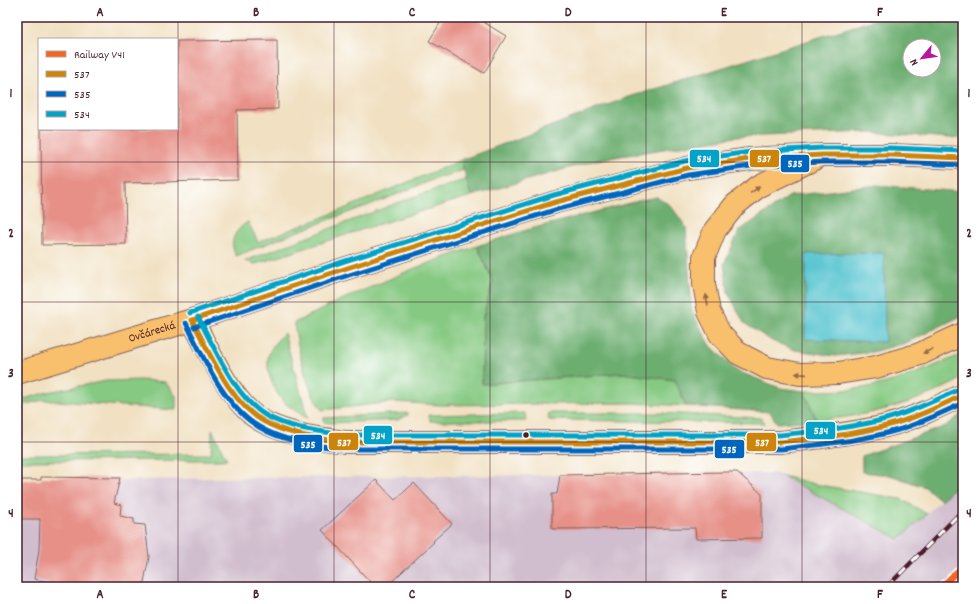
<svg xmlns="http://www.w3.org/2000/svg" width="980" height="604" font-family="Dekko,sans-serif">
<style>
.industrial{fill:#d0bdce}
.green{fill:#86c982;stroke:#687456}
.forest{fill:#6cad70;stroke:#5b664e;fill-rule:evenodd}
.water{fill:#58c5d0;stroke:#51727e}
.building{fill:#e69087}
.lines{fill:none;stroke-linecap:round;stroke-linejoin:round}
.major-casing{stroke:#846360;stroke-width:24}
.major{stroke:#f8bf6c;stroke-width:22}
.rail-casing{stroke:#4a1f2b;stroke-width:4.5}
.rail{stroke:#fff;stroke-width:3;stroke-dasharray:9;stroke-linecap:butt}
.bus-1-casing{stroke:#fff;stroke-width:8}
.bus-2-casing{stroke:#fff;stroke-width:8}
.bus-3-casing{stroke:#fff;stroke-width:8}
.bus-1{stroke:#cc840b;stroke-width:5}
.bus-2{stroke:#0065bd;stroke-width:5}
.bus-3{stroke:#04a2c6;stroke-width:5}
.rail-1-casing{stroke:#fff;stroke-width:9}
.rail-1{stroke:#f26522;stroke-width:6}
.oneway{fill:#986748}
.grid{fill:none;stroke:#4a1f2b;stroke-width:1;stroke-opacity:0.55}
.bus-dot{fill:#4a1f2b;stroke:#fff;stroke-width:1.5}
.labels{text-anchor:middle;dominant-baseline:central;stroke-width:3;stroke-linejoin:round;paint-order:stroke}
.street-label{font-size:12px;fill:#4a1f2b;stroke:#fff}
.line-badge{stroke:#fff;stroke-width:1.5}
.badge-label{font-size:11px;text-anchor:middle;font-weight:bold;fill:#fff}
.neatline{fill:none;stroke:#4a1f2b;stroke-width:1.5}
.grid-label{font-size:13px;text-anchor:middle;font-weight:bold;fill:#4a1f2b}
</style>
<rect width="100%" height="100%" fill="#fff"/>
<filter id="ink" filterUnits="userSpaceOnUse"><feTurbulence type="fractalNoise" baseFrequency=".025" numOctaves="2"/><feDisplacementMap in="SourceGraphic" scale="8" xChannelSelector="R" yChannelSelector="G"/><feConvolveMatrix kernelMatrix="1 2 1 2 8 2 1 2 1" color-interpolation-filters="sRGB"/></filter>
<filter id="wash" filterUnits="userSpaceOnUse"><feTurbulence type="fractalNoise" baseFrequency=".012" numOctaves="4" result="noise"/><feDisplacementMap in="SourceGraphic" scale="16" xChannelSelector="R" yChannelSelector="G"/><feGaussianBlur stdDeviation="0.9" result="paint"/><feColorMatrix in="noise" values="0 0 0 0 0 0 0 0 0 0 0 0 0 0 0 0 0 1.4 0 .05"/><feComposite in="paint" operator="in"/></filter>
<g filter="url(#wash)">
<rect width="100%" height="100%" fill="#f1e0c1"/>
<path class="industrial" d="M775 473 899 539 963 480V587H17V484L210 478Z"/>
<path class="green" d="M461 160 464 170 432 180 388 198 296 232 236 256C228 241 235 230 248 222L258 242 339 211Z
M467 179 471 196 373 226 278 257 255 264 245 261 410 198Z
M477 246 493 281 483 317 482 384 621 373 675 380 686 406 633 403 441 405 394 402 322 410C306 389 298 348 294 323L341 300 415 268Z
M284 333 308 419C301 414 294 410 287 405 276 396 266 373 268 359 269 349 277 340 284 333Z
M963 354V378C919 403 867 417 817 420L804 391C828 391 854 391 877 385 906 379 936 365 963 354Z
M141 380 165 382 176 396V410L44 400 17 406V401L48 392 106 381Z
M408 413V415L398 420 331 423 324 422 323 418Z
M525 413 526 421H430L429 415Z
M548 413H660L761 418 765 423 549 420Z
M212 429 225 456 227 459 222 460 17 461V455L211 454Z
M780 475 814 484 901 499 927 514 899 539Z"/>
<path class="forest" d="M883 17H963V139L869 132 736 137 597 160 471 196 461 160 626 98ZM910 46H934V70H910Z
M877 185 963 192V315L906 343 872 352 835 356 795 350 772 341 744 323 728 292 724 264 739 231 790 196Z
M657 197 671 206 686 227 692 312 711 346 737 371 780 388 804 391 817 420 777 423 770 412 686 406 675 380 621 373 482 384 483 317 493 281 477 246 523 231 641 200Z
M963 413V480L941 500 925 487 890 475 862 472V456L946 426Z"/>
<path class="water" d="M884 253 885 342 805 339 806 254Z"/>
<g id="blocks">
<path class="building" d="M444 17H475L506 36 484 73 429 41Z
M277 40 278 109 237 110 238 180 125 183 126 244 42 245 41 129H177V41Z
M727 472H737L762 494V538L696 539 695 528 552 529V494H557L560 475Z
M41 477 120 478 114 503 121 505 120 516 134 519V524L145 525 149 557 143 587H47L48 582 34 579 39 550 40 519H17V480H41Z
M376 480 395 500 414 483 452 524 433 541 434 542 386 587H375L322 530Z"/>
</g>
</g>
<g filter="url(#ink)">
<use href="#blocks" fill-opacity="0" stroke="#846360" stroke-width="1"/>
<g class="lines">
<g class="major-casing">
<g id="major">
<path d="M814 159 759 186 735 205 715 230 704 257V284L709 312 720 334 738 353 767 368 800 374 838 373 876 367 920 354 963 334"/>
<path d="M192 320C209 350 232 405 262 421 288 435 317 438 345 442H780C815 438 851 434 886 426 913 419 938 407 963 395"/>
<path id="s1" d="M17 373 192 320 347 268 556 202 687 168 750 159 822 155H891L963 158"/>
</g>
</g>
<use href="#major" class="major"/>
<g class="rail-casing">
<path id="rail" d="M887 587 963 510"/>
</g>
<use href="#rail" class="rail"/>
<g class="bus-1-casing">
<path id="bus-1" d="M192 320C210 353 229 402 263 421 287 435 317 438 345 442H780C815 438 852 435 886 426 913 419 938 407 963 395
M192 320 347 268 556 202 687 168 750 159 822 155H891L963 158"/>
</g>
<g class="bus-2-casing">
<path id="bus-2" d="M186 323C204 358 224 407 259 427 284 442 315 445 344 449H781C820 444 861 441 898 430 921 423 942 413 963 403
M194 327 349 275 558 209 688 175 751 166 822 162H891L963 165"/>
</g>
<g class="bus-3-casing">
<path id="bus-3" d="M190 313 345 261 554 195 685 161 750 152 822 148H891L963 151
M198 317C215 348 234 396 265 415 289 429 319 431 345 435H780C815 431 852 428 886 419 912 412 936 400 960 389"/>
</g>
<use href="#bus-1" class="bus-1"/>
<use href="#bus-2" class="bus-2"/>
<use href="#bus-3" class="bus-3"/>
<g class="rail-1-casing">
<path id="rail-1" d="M941 587 963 566"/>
</g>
<use href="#rail-1" class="rail-1"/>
</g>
<defs><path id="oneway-solid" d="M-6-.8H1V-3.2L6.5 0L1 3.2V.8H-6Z"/></defs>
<g class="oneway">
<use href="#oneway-solid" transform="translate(755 190) rotate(-35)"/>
<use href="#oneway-solid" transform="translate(707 300) rotate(-100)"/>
<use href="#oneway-solid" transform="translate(928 351) rotate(154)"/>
<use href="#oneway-solid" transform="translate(801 374) rotate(-176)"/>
</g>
</g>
<path class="grid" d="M178 17V587M334 17V587M490 17V587M646 17V587M802 17V587M17 162H963M17 302H963M17 442H963"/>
<circle class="bus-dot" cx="526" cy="435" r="3.5"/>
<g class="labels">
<g class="street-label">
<text stroke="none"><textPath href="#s1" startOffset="141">Ovčárecká</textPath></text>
</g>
</g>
<g class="line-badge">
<rect x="749" y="149" width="31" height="19" rx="4" fill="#cc840b"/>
<rect x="689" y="149" width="31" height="19" rx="4" fill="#04a2c6"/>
<rect x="780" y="154" width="30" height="19" rx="4" fill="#0065bd"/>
<rect x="805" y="421" width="31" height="19" rx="4" fill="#04a2c6"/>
<rect x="363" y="425" width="30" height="20" rx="4" fill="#04a2c6"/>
<rect x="328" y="432" width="31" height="19" rx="4" fill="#cc840b"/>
<rect x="746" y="432" width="31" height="20" rx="4" fill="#cc840b"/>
<rect x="293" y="434" width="30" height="19" rx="4" fill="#0065bd"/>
<rect x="714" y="439" width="31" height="20" rx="4" fill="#0065bd"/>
</g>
<g class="badge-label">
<text x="764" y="162">537</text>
<text x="704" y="162">534</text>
<text x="795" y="167">535</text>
<text x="821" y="434">534</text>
<text x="378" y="439">534</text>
<text x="344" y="446">537</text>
<text x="762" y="446">537</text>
<text x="308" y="448">535</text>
<text x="729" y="453">535</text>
</g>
<rect width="980" height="604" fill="none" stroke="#fff" stroke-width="44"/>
<rect x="38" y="38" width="140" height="92" fill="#ffffff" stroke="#b7a5aa"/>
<rect x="46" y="51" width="20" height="6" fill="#f26522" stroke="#b7a5aa"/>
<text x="74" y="58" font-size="12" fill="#4a1f2b">Railway V41</text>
<rect x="46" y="71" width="20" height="6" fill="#cc840b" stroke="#b7a5aa"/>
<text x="74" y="78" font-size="12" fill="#4a1f2b">537</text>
<rect x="46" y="91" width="20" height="6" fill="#0065bd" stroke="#b7a5aa"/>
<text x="74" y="98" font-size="12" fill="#4a1f2b">535</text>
<rect x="46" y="111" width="20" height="6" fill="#04a2c6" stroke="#b7a5aa"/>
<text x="74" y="118" font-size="12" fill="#4a1f2b">534</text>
<g transform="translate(922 58) rotate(241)"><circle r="19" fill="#ffffff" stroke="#b7a5aa"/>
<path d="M0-3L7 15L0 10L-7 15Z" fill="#b5179e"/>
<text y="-6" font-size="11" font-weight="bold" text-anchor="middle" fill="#4a1f2b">N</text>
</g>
<rect x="22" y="22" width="936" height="560" class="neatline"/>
<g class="grid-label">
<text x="100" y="16">A</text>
<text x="256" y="16">B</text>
<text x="412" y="16">C</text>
<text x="568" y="16">D</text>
<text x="724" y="16">E</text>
<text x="880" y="16">F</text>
<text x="11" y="97">1</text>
<text x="969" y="97">1</text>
<text x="11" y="237">2</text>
<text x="969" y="237">2</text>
<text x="11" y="377">3</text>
<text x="969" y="377">3</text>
<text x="11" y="517">4</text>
<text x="969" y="517">4</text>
<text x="100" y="598">A</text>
<text x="256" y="598">B</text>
<text x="412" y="598">C</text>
<text x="568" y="598">D</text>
<text x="724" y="598">E</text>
<text x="880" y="598">F</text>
</g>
</svg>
